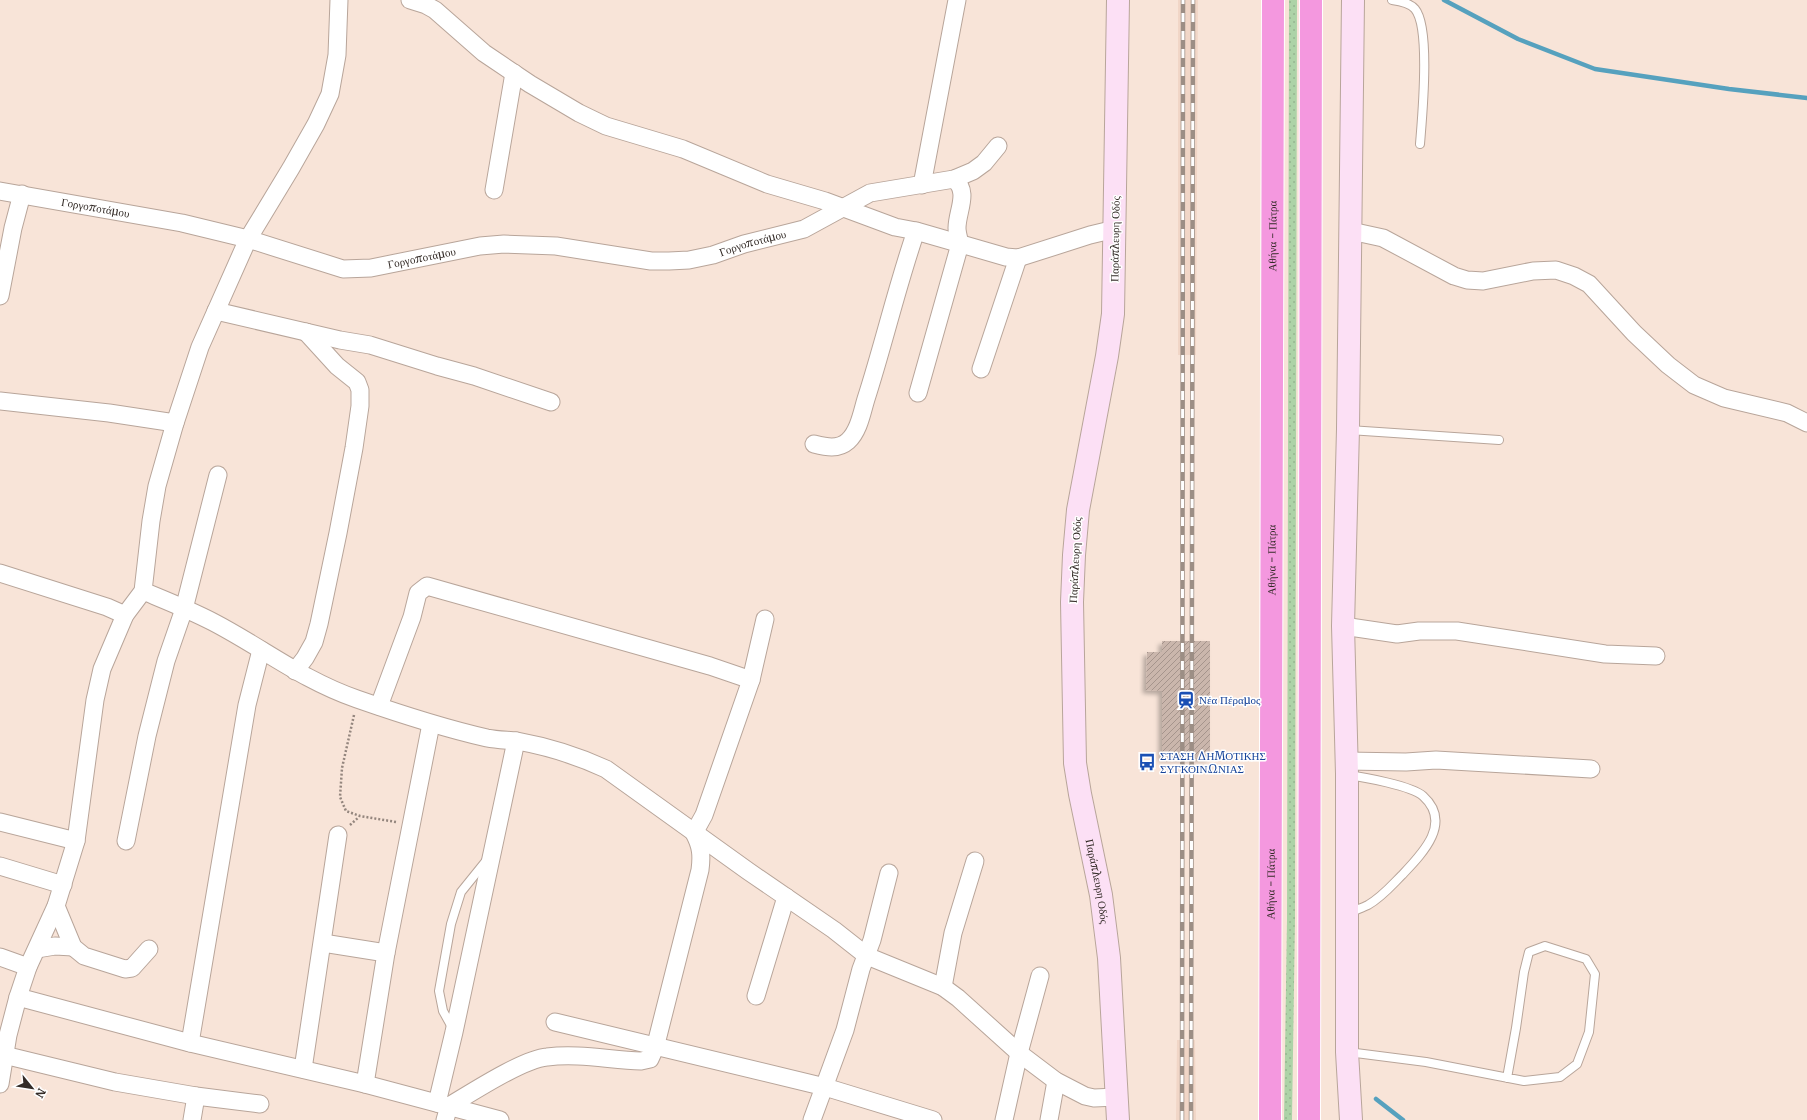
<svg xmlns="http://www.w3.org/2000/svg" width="1807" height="1120" font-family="Merriweather,serif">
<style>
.built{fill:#f1d6c7}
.green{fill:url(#green-dots)}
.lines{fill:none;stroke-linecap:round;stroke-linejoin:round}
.stream{stroke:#56a1be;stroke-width:4.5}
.building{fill:url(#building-hatch);filter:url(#shadow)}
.lane-casing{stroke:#b8a59a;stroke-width:10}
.street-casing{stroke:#b8a59a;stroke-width:19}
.secondary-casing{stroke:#b8a59a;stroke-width:24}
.highway-casing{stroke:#fff;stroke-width:24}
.path{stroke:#94867e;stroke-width:2.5;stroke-dasharray:2 2;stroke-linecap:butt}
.lane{stroke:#fff;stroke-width:8}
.street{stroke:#fff;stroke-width:17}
.secondary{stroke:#fce0f5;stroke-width:22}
.highway{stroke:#f498df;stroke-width:22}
.rail-casing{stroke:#9c8e85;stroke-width:4.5}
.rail{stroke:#fff;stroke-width:3;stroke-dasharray:9;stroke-linecap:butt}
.labels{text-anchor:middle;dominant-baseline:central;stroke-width:3;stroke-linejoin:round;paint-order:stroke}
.street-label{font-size:11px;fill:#332b27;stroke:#fff}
.transit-label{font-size:11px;fill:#164399;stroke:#fff;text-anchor:start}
</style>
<defs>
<pattern id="green-dots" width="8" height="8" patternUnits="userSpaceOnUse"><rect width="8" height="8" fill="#add3a7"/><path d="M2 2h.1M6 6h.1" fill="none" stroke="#95b590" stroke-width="1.8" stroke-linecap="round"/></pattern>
<pattern id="building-hatch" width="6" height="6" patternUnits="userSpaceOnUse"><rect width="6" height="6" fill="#cab6ac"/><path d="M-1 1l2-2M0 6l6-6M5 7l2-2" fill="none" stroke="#a5948c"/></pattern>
<filter id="shadow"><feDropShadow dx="-3.5" dy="3.5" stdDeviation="2" flood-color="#0004"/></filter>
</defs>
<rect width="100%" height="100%" fill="#f8e4d8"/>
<path class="built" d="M1178 0H1198L1196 355H1178Z
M1177 1040H1195L1196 1120H1176Z"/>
<path class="green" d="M1289 0H1297L1295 919 1292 1120H1284L1287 920Z"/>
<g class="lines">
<path class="stream" d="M1444 0 1518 39 1595 69 1729 89 1807 98
M1376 1099 1403 1120"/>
</g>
<path class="building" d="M1162 641H1210V758H1162V691L1146 690 1147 652H1162Z"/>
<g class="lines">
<g class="lane-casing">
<path id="lane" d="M1392 0C1400 1 1410 3 1415 9 1431 28 1422 118 1420 144
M1349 430 1499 440
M1347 775C1364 777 1412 786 1423 796 1453 823 1422 854 1402 875 1391 886 1382 897 1368 905 1362 908 1355 910 1349 913
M453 1029 443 1011 439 991 451 924 461 892 486 861
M1348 1052 1426 1062 1524 1081 1560 1077 1577 1064 1589 1032 1595 974 1586 959 1545 946 1529 952 1524 972 1516 1028 1507 1078"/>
</g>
<g class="street-casing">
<g id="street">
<path d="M410 0 426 5 435 10 484 53 530 84 579 113 606 126 683 149 767 184 825 201 895 227 916 231 1006 257 1018 258 1090 235 1115 229"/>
<path d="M922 185 957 0"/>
<path d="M494 190 514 73"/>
<path id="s1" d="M0 191 182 223 248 239 343 269 371 268 480 246 504 244 556 246 651 261H669L689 260 713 255 744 244 804 229 870 193 954 179 973 171 984 163 998 146"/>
<path d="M1351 231 1383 238 1454 276 1467 280 1483 281 1533 271 1556 270 1574 276 1589 284 1634 333 1668 365 1694 385 1724 398 1787 413 1807 423"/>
<path d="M0 296 13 228 22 194"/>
<path d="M216 311 340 340 370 345 437 366 474 376 551 402"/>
<path d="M981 369 1018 258"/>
<path d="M918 393 960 244C959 239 957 233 957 228 957 211 970 192 954 179"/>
<path d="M0 401 109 413 175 423"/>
<path d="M814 444C826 447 838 450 848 441 859 431 862 412 866 399 884 343 897 286 916 231"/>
<path d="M0 573 107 607 125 615"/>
<path d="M143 591C167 601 190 610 213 622 263 648 302 680 357 699 400 714 443 728 487 738 497 740 507 740 517 741 550 747 576 755 606 769L748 871 834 930 867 956 943 987 958 998 1019 1053 1056 1081 1085 1096 1094 1098 1117 1097"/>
<path d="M1343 626 1397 634 1419 631H1457L1605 654 1656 656"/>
<path d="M295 671 305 658 314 642 319 624 338 533 354 448 360 406V390L357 382 337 366 306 332"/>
<path d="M379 706 412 617 418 593 427 586 710 666 751 680"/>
<path d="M1346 761 1406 762 1436 760 1591 769"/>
<path d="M0 822 76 841"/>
<path d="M126 841 147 736 166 661 184 609 218 475"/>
<path d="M0 866 63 885"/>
<path d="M56 906 73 947 84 956 125 969 132 968 149 949"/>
<path d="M323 943 386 953"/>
<path d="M37 949 55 946 73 947"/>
<path d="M0 957 28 967"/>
<path d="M943 987 953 933 975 861"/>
<path d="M756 996 786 897"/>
<path d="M18 997 190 1043 365 1084 386 953 431 724"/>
<path d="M555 1022 825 1087 933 1120"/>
<path d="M190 1043 247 705 261 650"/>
<path d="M4 1055 115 1082 196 1096 260 1104"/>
<path d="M303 1069 338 835"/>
<path d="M0 1084 8 1035 18 997 28 967 56 906 76 841 95 700 102 669 125 615 143 591 151 521 157 486 175 423 200 347 248 239 291 168 316 124 330 94 337 55 339 0"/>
<path d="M365 1084 500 1120"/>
<path d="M437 1103 454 1032 516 741"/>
<path d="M192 1120 196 1096"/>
<path d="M445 1120 449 1106C471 1093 523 1059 547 1057 579 1053 610 1060 641 1061L650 1059 655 1048 700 870C702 855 701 846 694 833L704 815 751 680 765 619"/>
<path d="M812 1120 845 1030 861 969 872 940 889 873"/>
<path d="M1004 1120 1019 1053 1040 976"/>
<path d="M1049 1120 1056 1081"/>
</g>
</g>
<g class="secondary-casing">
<g id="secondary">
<path id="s2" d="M1118 0 1113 314 1107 356 1078 510 1074 555 1072 602 1075 763 1080 794 1101 895 1109 958 1118 1120"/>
<path d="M1351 1120 1347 1052V774L1343 626 1348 429 1353 0"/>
</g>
</g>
<g class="highway-casing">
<g id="highway">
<path id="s3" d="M1270 1120 1273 0"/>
<path d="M1309 1120 1311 0"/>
</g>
</g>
<path class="path" d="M354 715 342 768 340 797 346 811 360 816 396 822
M350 825 359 817"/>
<use href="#lane" class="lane"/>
<use href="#street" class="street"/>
<use href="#secondary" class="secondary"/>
<use href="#highway" class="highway"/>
<g class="rail-casing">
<path id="rail" d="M1182 1120 1183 0
M1191 1120 1193 0"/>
</g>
<use href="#rail" class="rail"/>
</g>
<defs>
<g id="station-bare" transform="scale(1.38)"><path d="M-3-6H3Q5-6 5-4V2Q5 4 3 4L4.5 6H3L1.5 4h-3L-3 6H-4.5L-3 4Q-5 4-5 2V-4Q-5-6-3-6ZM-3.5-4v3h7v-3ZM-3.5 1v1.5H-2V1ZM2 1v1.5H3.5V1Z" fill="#1a4fb4" stroke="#fff" stroke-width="2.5" paint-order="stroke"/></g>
<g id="bus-bare" transform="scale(1.38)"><path d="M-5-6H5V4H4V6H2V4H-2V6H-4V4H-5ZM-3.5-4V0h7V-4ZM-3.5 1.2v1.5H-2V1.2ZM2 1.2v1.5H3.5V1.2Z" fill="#1a4fb4" stroke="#fff" stroke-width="2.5" paint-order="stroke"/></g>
</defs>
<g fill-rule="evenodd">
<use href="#station-bare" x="1186" y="700"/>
<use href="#bus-bare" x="1147" y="762"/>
</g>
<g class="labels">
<g class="street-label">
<text stroke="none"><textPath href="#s1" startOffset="97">Γοργοποτάμου</textPath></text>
<text stroke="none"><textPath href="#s3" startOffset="884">Αθήνα - Πάτρα</textPath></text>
<text transform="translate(1115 239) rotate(-89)">Παράπλευρη Οδός</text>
<text stroke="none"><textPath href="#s1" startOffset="768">Γοργοποτάμου</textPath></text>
<text stroke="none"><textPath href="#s1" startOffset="432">Γοργοποτάμου</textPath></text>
<text transform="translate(1075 560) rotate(-87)">Παράπλευρη Οδός</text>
<text stroke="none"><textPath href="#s3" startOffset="560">Αθήνα - Πάτρα</textPath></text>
<text stroke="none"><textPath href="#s2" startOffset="887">Παράπλευρη Οδός</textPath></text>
<text stroke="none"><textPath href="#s3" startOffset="236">Αθήνα - Πάτρα</textPath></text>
</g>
<g class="transit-label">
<text x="1199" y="700">Νέα Πέραμος</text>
<text x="1160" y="756">ΣΤΑΣΗ ΔΗΜΟΤΙΚΗΣ<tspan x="1160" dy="13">ΣΥΓΚΟΙΝΩΝΙΑΣ</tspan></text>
</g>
</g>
<g transform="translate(32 1088) rotate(120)" stroke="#ffffff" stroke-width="3" paint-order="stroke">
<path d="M0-3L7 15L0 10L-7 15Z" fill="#332b27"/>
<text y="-6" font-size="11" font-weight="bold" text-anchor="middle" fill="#332b27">N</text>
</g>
</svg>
